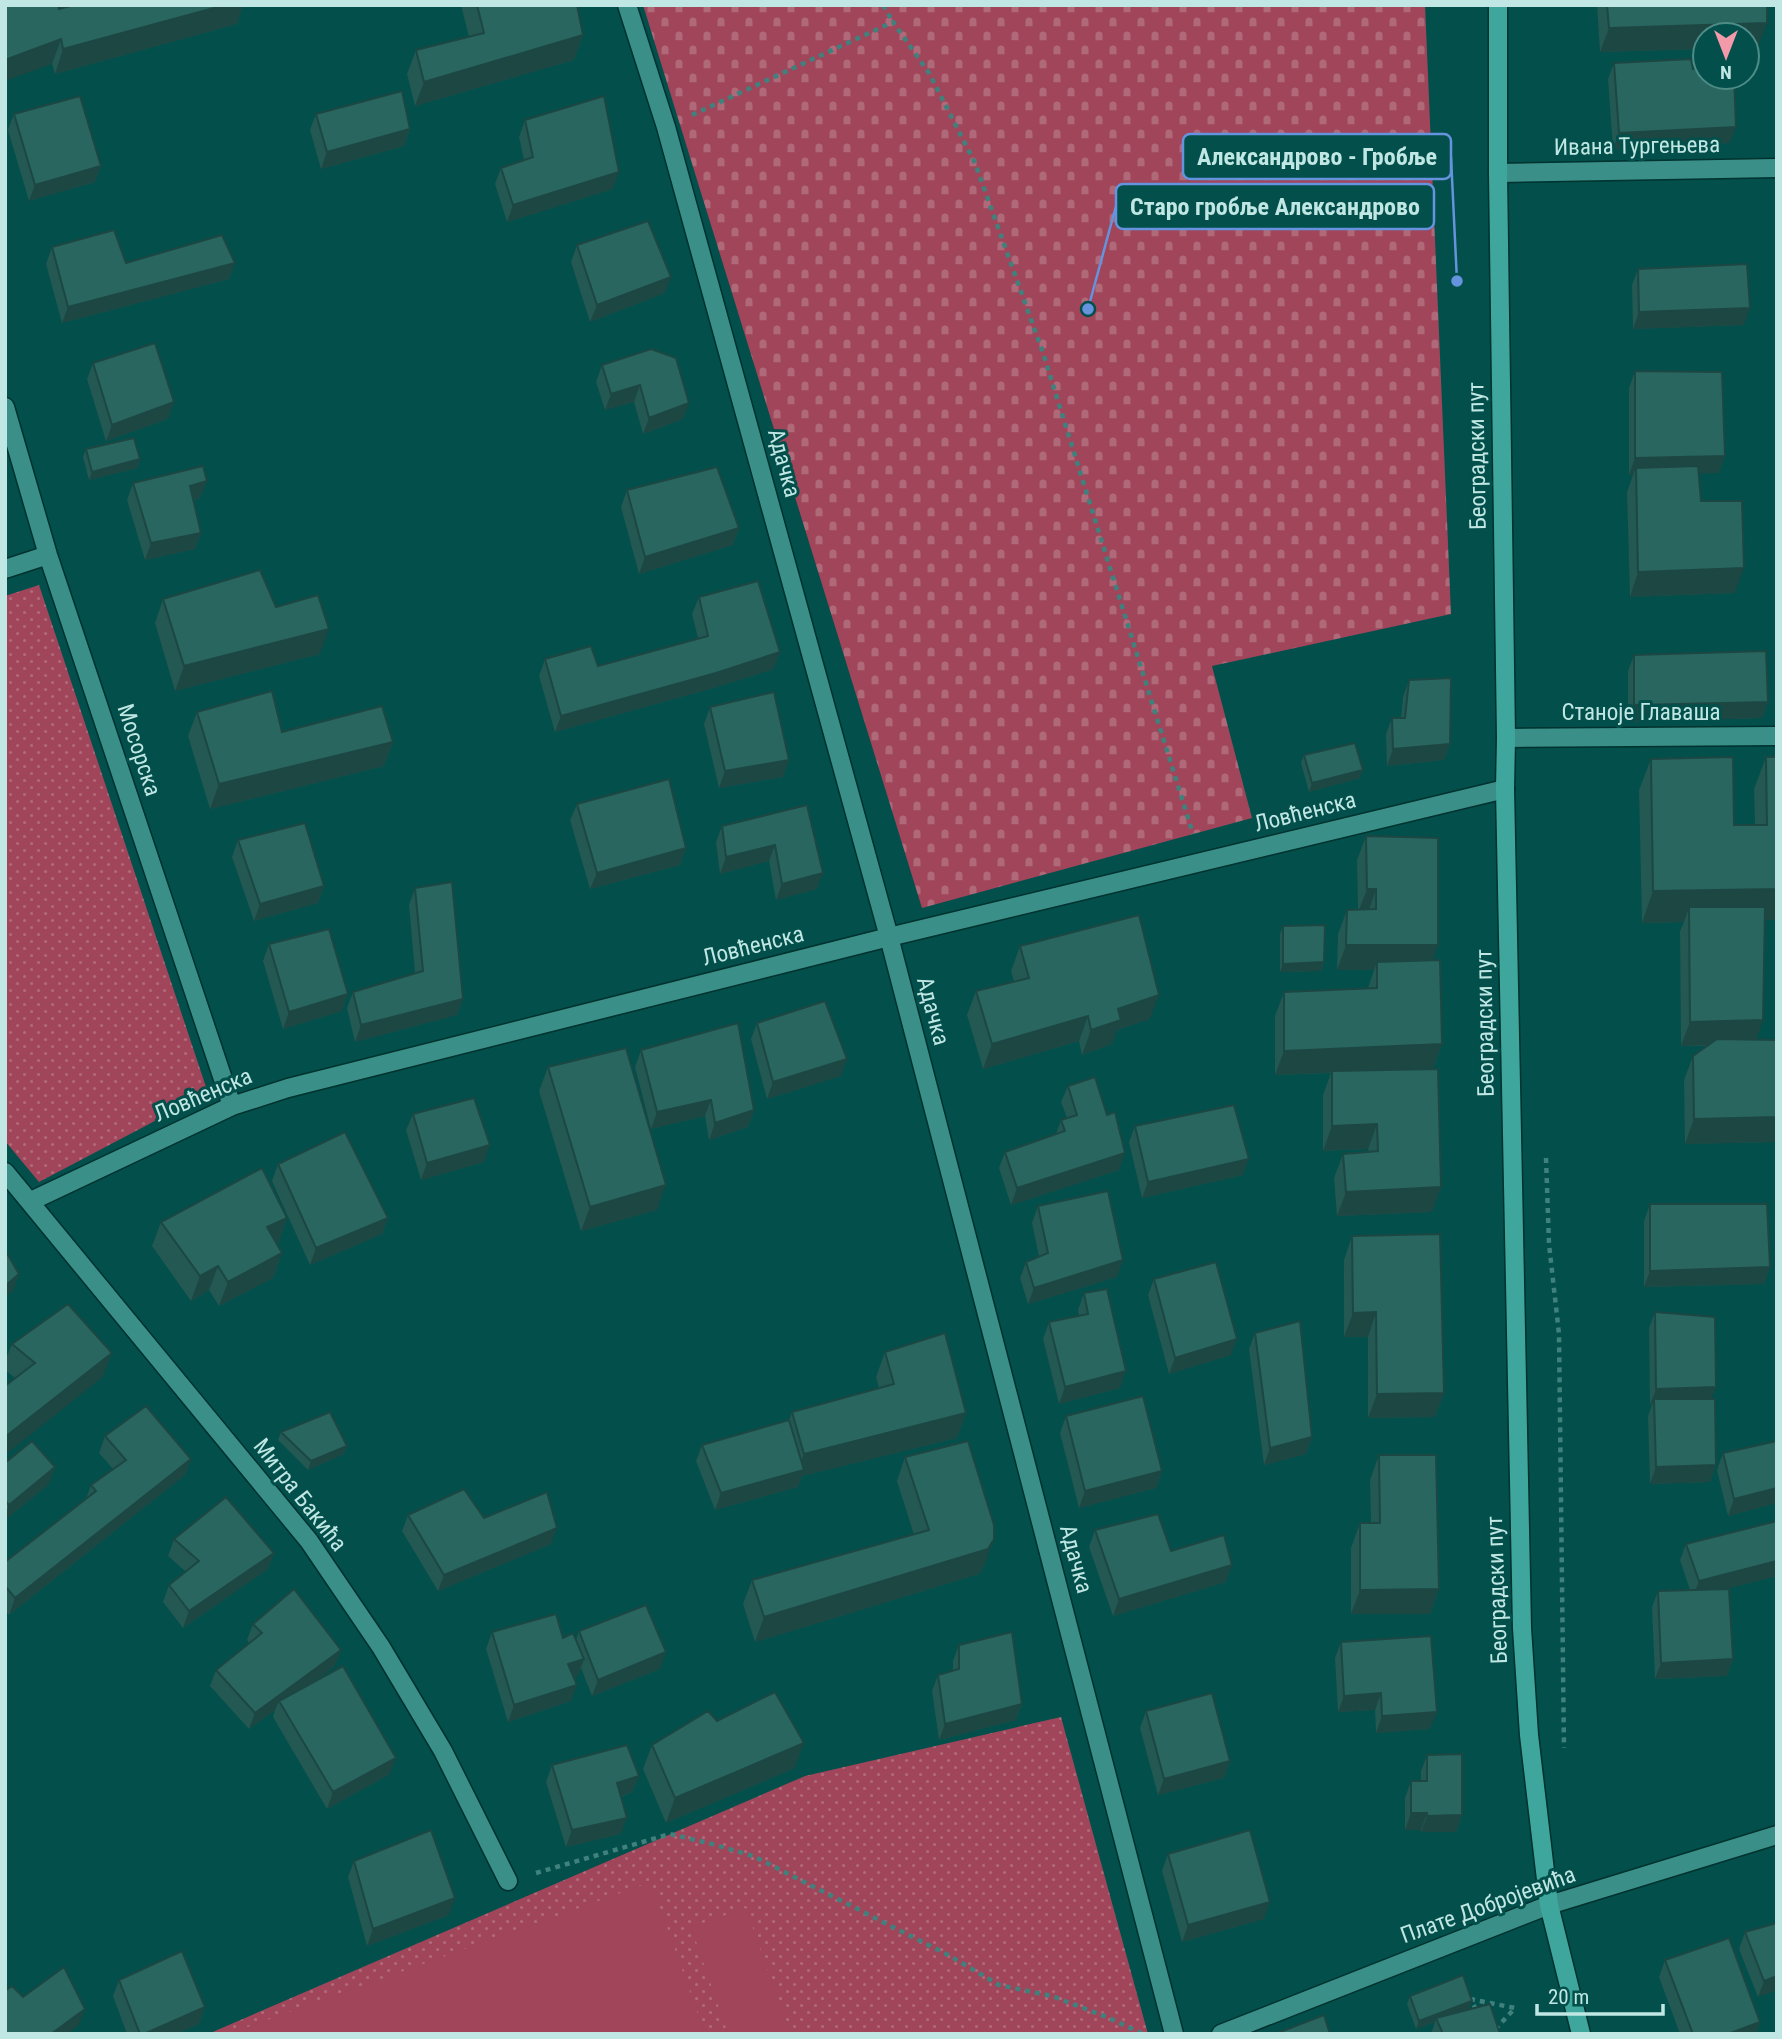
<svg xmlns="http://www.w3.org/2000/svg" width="1782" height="2039" font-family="'Roboto Condensed',sans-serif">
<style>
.green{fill:url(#green-dots)}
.cemetery{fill:url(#cemetery-stones)}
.pitch{fill:#a0455a}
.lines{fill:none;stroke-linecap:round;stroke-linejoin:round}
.minor-casing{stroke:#00322f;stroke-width:21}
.major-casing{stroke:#00322f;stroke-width:21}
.path{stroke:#40817d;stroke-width:4.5;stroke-dasharray:5 5;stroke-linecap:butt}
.minor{stroke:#3a9089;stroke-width:18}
.major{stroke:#3fa69e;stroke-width:18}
.wall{fill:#235853}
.shaded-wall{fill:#1d4743}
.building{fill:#296660;stroke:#1d4743;stroke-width:2}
.labels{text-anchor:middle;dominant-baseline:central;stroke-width:6;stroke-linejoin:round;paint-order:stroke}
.street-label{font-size:23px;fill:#c0e7e3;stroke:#024f4b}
.leader{fill:none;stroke:#6693dd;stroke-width:2.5}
.callout-dot{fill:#6693dd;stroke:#024f4b;stroke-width:2.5}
.callout{fill:#024f4b;stroke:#6693dd;stroke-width:2.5}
.callout-label{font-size:24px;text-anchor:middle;font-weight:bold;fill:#c0e7e3}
</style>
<defs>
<pattern id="green-dots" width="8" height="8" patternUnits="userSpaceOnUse" patternTransform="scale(1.75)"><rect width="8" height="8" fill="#a0455a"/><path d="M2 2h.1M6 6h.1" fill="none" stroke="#af6979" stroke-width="1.8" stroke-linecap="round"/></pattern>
<pattern id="cemetery-stones" width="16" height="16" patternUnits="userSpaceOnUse" patternTransform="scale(1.75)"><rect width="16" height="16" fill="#a0455a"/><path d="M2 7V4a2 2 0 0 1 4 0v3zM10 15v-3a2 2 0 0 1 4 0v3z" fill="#af6979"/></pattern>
</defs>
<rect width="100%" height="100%" fill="#024f4b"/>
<path class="green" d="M39 585 208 1093 39 1182 5 1141V596Z
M1061 1717 1148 2034H208L805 1776Z"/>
<path class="cemetery" d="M643 5H1425L1451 614 1212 666 1252 818 922 908Z"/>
<path class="pitch" d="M651 1882 705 2034H228Z
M746 1908 788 2029 775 2034H728L691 1927Z"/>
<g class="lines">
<g class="minor-casing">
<path id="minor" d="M627 5 666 127 889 937 1174 2034
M1498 173 1777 168
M5 407 48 555 232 1106
M5 569 48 555
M1506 738 1777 736
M5 1172 309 1541 381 1647 443 1751 508 1881
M31 1201 232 1106 288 1088 889 937 1505 789
M1221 2034 1549 1905 1777 1835"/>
</g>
<g class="major-casing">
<path id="major" d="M1498 5V173L1506 738 1505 789 1522 1628 1529 1735 1549 1905 1581 2034"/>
</g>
<path class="path" d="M883 5 893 22
M692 115 893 22 929 73 975 163 1043 353 1193 834
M1546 1158 1549 1244 1559 1334 1564 1748
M536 1873 670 1834 712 1844 753 1856 950 1956 999 1985 1052 1996 1109 2018 1143 2034
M1470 1999 1515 2008 1491 2034Z"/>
<use href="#minor" class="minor"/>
<use href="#major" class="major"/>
</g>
<path class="wall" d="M74 5H243L237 24 55 74 52 64 59 9Z
M461 5H577L583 35 574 60 415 106 407 74 416 50 469 37Z
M1597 5H1767L1758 47 1705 35V49L1600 52Z
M1614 63 1693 69 1730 143 1613 149 1608 79Z
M14 114 101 166 95 182 29 201 8 130Z
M316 114 410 129 404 146 321 169 310 130Z
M525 120 613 189 507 222 495 184 501 168 524 160 519 137Z
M577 245 665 293 590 322 571 262Z
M52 247 126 263H235L229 279 62 323 46 264Z
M1638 269 1744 325 1633 329 1632 285Z
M651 349 683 419 643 434 634 402 605 410 596 382 602 365Z
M93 363 168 419 106 441 87 379Z
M1635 371 1725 456 1719 473H1698L1701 501 1735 593 1630 597 1627 492 1633 475H1629V388Z
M86 449 140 459 137 468 89 480 83 457Z
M207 481 200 498 194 500 201 533 195 549 145 560 127 500 133 483Z
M627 490 739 528 733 545 639 574 621 507Z
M699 597 774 669 710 689 555 732 539 676 545 659 598 666 698 638 692 614Z
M163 599 276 607 320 654 175 691 155 623Z
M1634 655 1768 702 1762 718 1628 722V671Z
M1409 680 1450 744 1444 760 1387 766 1386 734 1392 718H1401L1403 697Z
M710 707 789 760 783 777 719 788 704 724Z
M197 712 282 732 393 742 384 766 210 809 188 736Z
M1304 755 1360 778 1309 792 1301 763Z
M1766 757H1777V920H1765L1756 1040H1777V1142L1685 1144 1684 1080 1693 1056 1708 1046H1681L1680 931 1684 922 1642 923 1639 790 1651 759 1734 825H1755L1754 789Z
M577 804 686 848 680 865 590 889 570 820Z
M807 805 817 889 776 900 769 861 720 874 716 842 722 826Z
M1366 836 1433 960 1442 1044 1433 1068 1394 1070 1441 1187 1432 1212 1337 1216 1334 1178 1343 1154 1369 1152 1368 1149 1323 1151V1095L1331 1073 1275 1075V1016L1284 992 1368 988 1374 970H1337L1338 934 1347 910 1358 909 1357 860Z
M238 840 324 886 318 903 254 921 232 857Z
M415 888 463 999 457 1015 355 1042 347 1008 353 992 415 973 409 905Z
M1283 926 1324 962 1321 971 1280 972V934Z
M269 944 342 1011 283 1029 263 961Z
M1020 946 1150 1019 1117 1030 1112 1044 1082 1055 1079 1041 983 1069 967 1015 976 991 1014 981 1011 971Z
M757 1023 841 1076 767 1099 751 1039Z
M641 1050 754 1110 748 1127 709 1140 705 1116 651 1129 635 1067Z
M548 1067 657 1210 581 1231 539 1091Z
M1068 1086 1119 1170 1011 1205 999 1168 1005 1152 1056 1134 1061 1120 1067 1118 1061 1102Z
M413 1114 484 1162 421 1180 406 1130Z
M1135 1126 1243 1175 1142 1198 1129 1142Z
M278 1164 388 1218 382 1234 310 1265 272 1181Z
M1650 1204 1770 1267 1764 1284 1644 1287V1221Z
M1038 1206 1117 1277 1028 1304 1020 1278 1026 1262 1039 1257 1032 1223Z
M287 1218 279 1242 276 1243 282 1253 273 1278 219 1306 209 1290 191 1301 152 1246 161 1222Z
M1352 1236 1444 1393 1435 1417 1368 1418V1337H1344V1260Z
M1154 1279 1231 1355 1169 1374 1148 1295Z
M1084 1293 1120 1388 1059 1404 1043 1339 1049 1322 1079 1316 1078 1310Z
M1655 1312 1711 1399 1716 1465 1710 1482 1650 1484 1648 1416 1652 1405H1650L1649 1328Z
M1255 1333 1312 1437 1306 1454 1264 1465 1249 1349Z
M12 1344 103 1377 15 1378 5 1370V1361Z
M885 1352 966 1413 957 1438 802 1476 798 1487 715 1510 696 1461 702 1445 789 1420 792 1412 879 1388 876 1377Z
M1066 1416 1162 1471 1156 1488 1079 1508 1060 1433Z
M281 1432 347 1446 344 1454 308 1470 278 1440Z
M105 1436 191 1459 185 1475 9 1615 5 1610V1562L86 1499 91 1485 113 1469 99 1453Z
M1777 1441V1503L1728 1516 1717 1470 1723 1453Z
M1379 1455 1439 1589 1430 1614H1351V1548L1360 1523H1371L1370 1480Z
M905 1457 985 1564 979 1574 755 1642 743 1604 752 1580 914 1535 897 1481Z
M5 1463 49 1484 5 1520Z
M408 1515 484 1518 551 1544 438 1591 402 1531Z
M1095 1530 1226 1582 1113 1616 1089 1547Z
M174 1539 274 1553 268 1569 183 1628 163 1602 169 1585 186 1572 168 1556Z
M1686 1544 1777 1576 1724 1589 1733 1659 1727 1676 1655 1679 1652 1607 1658 1591 1690 1590 1680 1560Z
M253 1624 335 1666 312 1683 390 1774 327 1809 273 1717 275 1710 249 1729 210 1686 216 1670 249 1643 247 1640Z
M579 1631 660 1669 592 1696 581 1668 578 1676 574 1677 571 1701 508 1722 486 1649 492 1632 563 1638 576 1640Z
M1341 1642 1430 1729 1376 1733 1375 1710 1338 1712 1335 1658Z
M959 1645 1022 1704 1016 1720 939 1740 932 1691 938 1675 953 1671V1661Z
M1146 1711 1230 1761 1224 1778 1158 1795 1140 1728Z
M717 1721 795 1768 666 1823 643 1769 652 1745Z
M1427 1755 1462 1815 1456 1832H1421V1830H1405V1798L1411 1781H1421V1771Z
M552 1765 639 1776 632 1792 621 1797V1834L566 1847 546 1782Z
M1168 1854 1264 1919 1182 1942 1162 1871Z
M354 1861 449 1915 367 1946 348 1877Z
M1745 1932 1777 1990 1758 1997 1739 1949Z
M1665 1960 1760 2022 1756 2034H1680L1659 1977Z
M119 1980 205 2007 199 2024 176 2034H127L113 1996Z
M1410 1996 1472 2001 1469 2009 1500 2034H1431L1435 2022 1416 2029 1407 2004Z"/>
<path class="shaded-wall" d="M225 5H243L237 24 55 74 63 49Z
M1767 23 1758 47H1747V35H1705V49L1600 52 1609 28Z
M583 35 574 60 415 106 424 82Z
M61 39 52 64 5 81V60Z
M1736 127 1730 143 1613 149 1619 133Z
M410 129 404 146 321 169 327 152Z
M101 166 95 182 29 201 35 185Z
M619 172 613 189 507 222 513 205Z
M235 263 229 279 62 323 68 307Z
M671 277 665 293 590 322 597 305Z
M1750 308 1744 325 1633 329 1639 312Z
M640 385 634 402 605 410 611 394Z
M174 402 168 419 106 441 112 425Z
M689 403 683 419 643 434 649 418Z
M1725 456 1719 473 1636 475V468L1633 475H1629L1635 458Z
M140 459 137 468 89 480 92 472Z
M207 481 200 498 184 502 190 486Z
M739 528 733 545 639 574 645 557Z
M201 533 195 549 145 560 151 543Z
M1744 568 1735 593 1630 597 1638 572Z
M329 629 320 654 175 691 184 666Z
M780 652 774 669 710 689 555 732 561 716Z
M1768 702 1762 718 1628 722 1634 705Z
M393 742 384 766 210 809 219 784Z
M1450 744 1444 760 1387 766 1393 749Z
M789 760 783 777 719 788 725 771Z
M1363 770 1360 778 1309 792 1312 783Z
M775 845 769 861 720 874 726 857Z
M686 848 680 865 590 889 597 873Z
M823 873 817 889 776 900 782 884Z
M324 886 318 903 254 921 260 904Z
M1367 889H1376L1368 913H1358Z
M1777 889V920L1689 922V907L1684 922 1642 923 1653 891Z
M1346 945H1438L1430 970 1377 962 1374 970H1337Z
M1324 962 1321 971 1280 972 1283 964Z
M348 994 342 1011 283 1029 289 1012Z
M1159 995 1150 1019 1117 1030 1112 1044 1082 1055 1091 1030 1118 1009Z
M463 999 457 1015 355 1042 361 1025Z
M1088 1016 1079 1041 983 1069 992 1044Z
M1763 1020 1755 1044 1681 1046 1690 1022Z
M1442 1044 1433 1068 1275 1075 1284 1051Z
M847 1059 841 1076 767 1099 773 1082Z
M711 1100 705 1116 651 1129 657 1112Z
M754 1110 748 1127 709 1140 715 1123Z
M1777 1117V1142L1685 1144 1694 1119Z
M1377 1124 1368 1149 1323 1151 1332 1126Z
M490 1145 484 1162 421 1180 427 1163Z
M1125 1153 1119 1170 1011 1205 1017 1188Z
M1249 1159 1243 1175 1142 1198 1148 1182Z
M666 1185 657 1210 581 1231 590 1207Z
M1441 1187 1432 1212 1337 1216 1346 1192Z
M287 1218 279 1242 258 1251 267 1227Z
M388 1218 382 1234 310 1265 316 1248Z
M282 1253 273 1278 219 1306 228 1282Z
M1123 1260 1117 1277 1028 1304 1034 1288Z
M218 1266 209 1290 191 1301 200 1276Z
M1770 1267 1764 1284 1644 1287 1650 1271Z
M19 1274 13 1291 5 1297V1286Z
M1376 1312 1368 1337H1344L1353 1313Z
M1237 1339 1231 1355 1169 1374 1175 1358Z
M112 1353 103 1377 5 1455V1437Z
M1126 1371 1120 1388 1059 1404 1065 1387Z
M1716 1387 1710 1403 1654 1399 1652 1405H1650L1656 1389Z
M1444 1393 1435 1417 1368 1418 1377 1394Z
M966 1413 957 1438 802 1476 798 1487 715 1510 721 1493 797 1472 804 1454Z
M1312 1437 1306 1454 1264 1465 1270 1448Z
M347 1446 344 1454 308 1470 311 1461Z
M191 1459 185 1475 9 1615 15 1598Z
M1716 1465 1710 1482 1650 1484 1656 1467Z
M55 1467 49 1484 5 1520V1516L9 1505Z
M1162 1471 1156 1488 1079 1508 1085 1491Z
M1777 1488V1503L1728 1516 1734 1499Z
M557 1528 551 1544 438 1591 444 1575Z
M994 1539 985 1564 979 1574 755 1642 764 1617Z
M274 1553 268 1569 183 1628 189 1611Z
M1777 1561V1576L1693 1597 1699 1581Z
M1232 1565 1226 1582 1113 1616 1119 1599Z
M1439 1589 1430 1614H1351L1360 1590Z
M341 1650 335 1666 282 1705 279 1701 275 1710 249 1729 255 1713Z
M666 1652 660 1669 592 1696 598 1680Z
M584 1659 578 1676 562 1680 568 1664Z
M1733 1659 1727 1676 1655 1679 1661 1663Z
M577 1685 571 1701 508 1722 514 1705Z
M1381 1693 1375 1710 1338 1712 1344 1696Z
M1022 1704 1016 1720 939 1740 945 1724Z
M1437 1712 1430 1729 1376 1733 1382 1716Z
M804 1743 795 1768 666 1823 675 1798Z
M396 1758 390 1774 327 1809 333 1792Z
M1230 1761 1224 1778 1158 1795 1164 1779Z
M639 1776 632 1792 611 1800 617 1783Z
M1411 1813H1427L1421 1830H1405Z
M1462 1815 1456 1832H1421L1427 1816Z
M627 1818 621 1834 566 1847 572 1830Z
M455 1898 449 1915 367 1946 373 1929Z
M1270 1902 1264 1919 1182 1942 1188 1925Z
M1777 1976V1990L1758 1997 1764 1981Z
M1472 2001 1469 2009 1436 2018 1435 2022 1416 2029 1419 2021Z
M205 2007 199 2024 176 2034H144Z
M85 2009 79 2025 67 2034H51Z
M1760 2022 1756 2034H1728Z"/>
<path class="building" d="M5 5H58L59 9 74 5H225L63 49 61 39 5 60Z
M477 5H577L583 35 424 82 416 50 484 33Z
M1607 5H1767V23L1609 28Z
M1691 59 1693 69H1705V77H1734L1736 127 1619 133 1614 63Z
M402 91 410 129 327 152 316 114Z
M80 96 101 166 35 185 14 114Z
M604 96 619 172 513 205 501 168 533 157 525 120Z
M648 221 671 277 597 305 577 245Z
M114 230 126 263 222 235 235 263 68 307 52 247Z
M1747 264 1750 308 1639 312 1638 269Z
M155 343 174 402 112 425 93 363Z
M651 349 676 358 689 403 649 418 640 385 611 394 602 365Z
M1635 371 1722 372 1725 456 1635 458Z
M134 438 140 459 92 472 86 449Z
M203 466 207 481 190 486 201 533 151 543 133 483Z
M1698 466 1701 501H1742L1744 568 1638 572 1636 468Z
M717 467 739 528 645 557 627 490Z
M260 570 276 607 318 595 329 629 184 666 163 599Z
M758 581 780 652 716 673 561 716 545 659 591 646 598 666 708 636 699 597Z
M1766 651 1768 702 1634 705V655Z
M1451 678 1450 744 1393 749 1392 718H1405L1409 680Z
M272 691 282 732 382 706 393 742 219 784 197 712Z
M774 692 789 760 725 771 710 707Z
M1355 743 1363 770 1312 783 1304 755Z
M1733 757 1734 825H1767L1766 757H1777V889L1653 891 1651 759Z
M669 779 686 848 597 873 577 804Z
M807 805 823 873 782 884 775 845 726 857 722 826Z
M305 823 324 886 260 904 238 840Z
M1366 836 1438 838V945H1346L1347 910 1376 909V889H1367Z
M452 882 463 999 361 1025 353 992 423 971 415 888Z
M1689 907H1765L1763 1020 1690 1022Z
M1139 915 1159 995 1118 1009 1121 1020 1091 1030 1088 1016 992 1044 976 991 1029 978 1020 946Z
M1325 925 1324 962 1283 964V926Z
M329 929 348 994 289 1012 269 944Z
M1440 960 1442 1044 1284 1051V992L1377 988V962Z
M825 1001 847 1059 773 1082 757 1023Z
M738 1023 754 1110 715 1123 711 1100 657 1112 641 1050Z
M1717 1039 1777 1040V1117L1694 1119 1693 1056Z
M626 1048 666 1185 590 1207 548 1067Z
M1438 1069 1441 1187 1346 1192 1343 1154 1378 1151 1377 1124 1332 1126V1071Z
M1095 1077 1107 1115 1115 1112 1125 1153 1017 1188 1005 1152 1065 1131 1061 1120 1077 1115 1068 1086Z
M474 1098 490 1145 427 1163 413 1114Z
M1234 1105 1249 1159 1148 1182 1135 1126Z
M345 1132 388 1218 316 1248 278 1164Z
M262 1168 287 1218 267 1227 282 1253 228 1282 218 1266 200 1276 161 1222Z
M1108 1191 1123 1260 1034 1288 1026 1262 1048 1253 1038 1206Z
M1650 1204H1767L1770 1267 1650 1271Z
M1440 1234 1444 1393 1377 1394 1376 1312 1353 1313 1352 1236Z
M5 1250 19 1274 5 1286Z
M1216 1262 1237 1339 1175 1358 1154 1279Z
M1107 1289 1126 1371 1065 1387 1049 1322 1088 1314 1084 1293Z
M68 1304 112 1353 5 1437V1386L35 1363 12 1344Z
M1655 1312 1715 1317 1716 1387 1656 1389Z
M1300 1321 1312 1437 1270 1448 1255 1333Z
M945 1333 966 1413 804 1454 792 1412 894 1384 885 1352Z
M1143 1396 1162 1471 1085 1491 1066 1416Z
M1654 1399H1715L1716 1465 1656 1467Z
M146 1406 191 1459 15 1598 5 1586V1562L96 1491 91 1485 126 1460 105 1436Z
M330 1412 347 1446 311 1461 281 1432Z
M789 1420 804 1470 721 1493 702 1445Z
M32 1441 55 1467 9 1505 5 1500V1463Z
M968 1441 994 1525V1539L988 1549 764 1617 752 1580 929 1530 905 1457Z
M1777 1441V1488L1734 1499 1723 1453Z
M1379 1455H1436L1439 1589 1360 1590V1523H1380Z
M464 1489 484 1518 547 1492 557 1528 444 1575 408 1515Z
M226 1497 274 1553 189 1611 169 1585 199 1561 174 1539Z
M1158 1514 1171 1551 1224 1535 1232 1565 1119 1599 1095 1530Z
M1777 1521V1561L1699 1581 1686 1544Z
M294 1589 341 1650 255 1713 216 1670 262 1633 253 1624Z
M1729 1589 1733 1659 1661 1663 1658 1591Z
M646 1605 666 1652 598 1680 579 1631Z
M556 1614 563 1638 573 1633 584 1659 568 1664 577 1685 514 1705 492 1632Z
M1012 1632 1022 1704 945 1724 938 1675 959 1669V1645Z
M1431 1636 1437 1712 1382 1716 1381 1693 1344 1696 1341 1642Z
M343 1666 396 1758 333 1792 279 1701Z
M775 1692 804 1743 675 1798 652 1745 708 1711 717 1721Z
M1212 1693 1230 1761 1164 1779 1146 1711Z
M627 1745 639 1776 617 1783 627 1818 572 1830 552 1765Z
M1462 1754V1815L1427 1816V1813H1411V1781H1427V1755Z
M431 1830 455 1898 373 1929 354 1861Z
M1250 1830 1270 1902 1188 1925 1168 1854Z
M1777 1923V1976L1764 1981 1745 1932Z
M1729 1938 1760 2022 1728 2034H1693L1665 1960Z
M182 1951 205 2007 144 2034H140L119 1980Z
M64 1967 85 2009 51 2034H5V1991L12 1986 23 1997Z
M1463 1975 1472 2001 1419 2021 1410 1996Z
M1490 2004 1500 2034H1443L1436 2018Z
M1324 2015 1330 2034H1275Z"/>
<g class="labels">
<g class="street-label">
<text transform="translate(1637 146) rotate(-1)">Ивана Тургењева</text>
<text transform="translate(1477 456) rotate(-91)">Београдски пут</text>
<text transform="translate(784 463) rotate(75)">Адачка</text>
<text x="1641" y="712">Станоје Главаша</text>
<text transform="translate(139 750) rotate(72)">Мосорска</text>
<text transform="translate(1305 812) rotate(-14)">Ловћенска</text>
<text transform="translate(753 946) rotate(-14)">Ловћенска</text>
<text transform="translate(933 1011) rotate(75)">Адачка</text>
<text transform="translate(1485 1023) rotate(-91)">Београдски пут</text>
<text transform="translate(203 1095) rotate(-23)">Ловћенска</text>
<text transform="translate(300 1495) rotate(52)">Митра Бакића</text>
<text transform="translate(1076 1559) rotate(75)">Адачка</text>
<text transform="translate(1497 1590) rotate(-92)">Београдски пут</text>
<text transform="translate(1488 1905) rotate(-20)">Плате Добројевића</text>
</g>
</g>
<path class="leader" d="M1457 281L1451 157M1088 309L1116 206"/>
<g class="callout-dot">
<circle cx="1457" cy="281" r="7"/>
<circle cx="1088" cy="309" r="7"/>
</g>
<g class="callout">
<rect x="1183" y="134" width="268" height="45" rx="7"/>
<rect x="1116" y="184" width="318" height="45" rx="7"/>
</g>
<g class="callout-label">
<text x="1317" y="165">Александрово - Гробље</text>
<text x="1275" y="215">Старо гробље Александрово</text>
</g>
<rect width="1782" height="2039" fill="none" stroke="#c0e7e3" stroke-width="14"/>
<g transform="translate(1726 56) rotate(180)"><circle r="33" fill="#024f4b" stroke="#4e8c88" stroke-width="2"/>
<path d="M0-5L12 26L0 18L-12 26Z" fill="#f39aaa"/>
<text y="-10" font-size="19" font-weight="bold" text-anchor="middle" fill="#c0e7e3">N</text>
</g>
<path d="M1537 2004v10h126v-10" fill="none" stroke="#c0e7e3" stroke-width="3.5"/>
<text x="1548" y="2004" font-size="21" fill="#c0e7e3" stroke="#024f4b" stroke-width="5" paint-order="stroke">20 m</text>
</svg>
